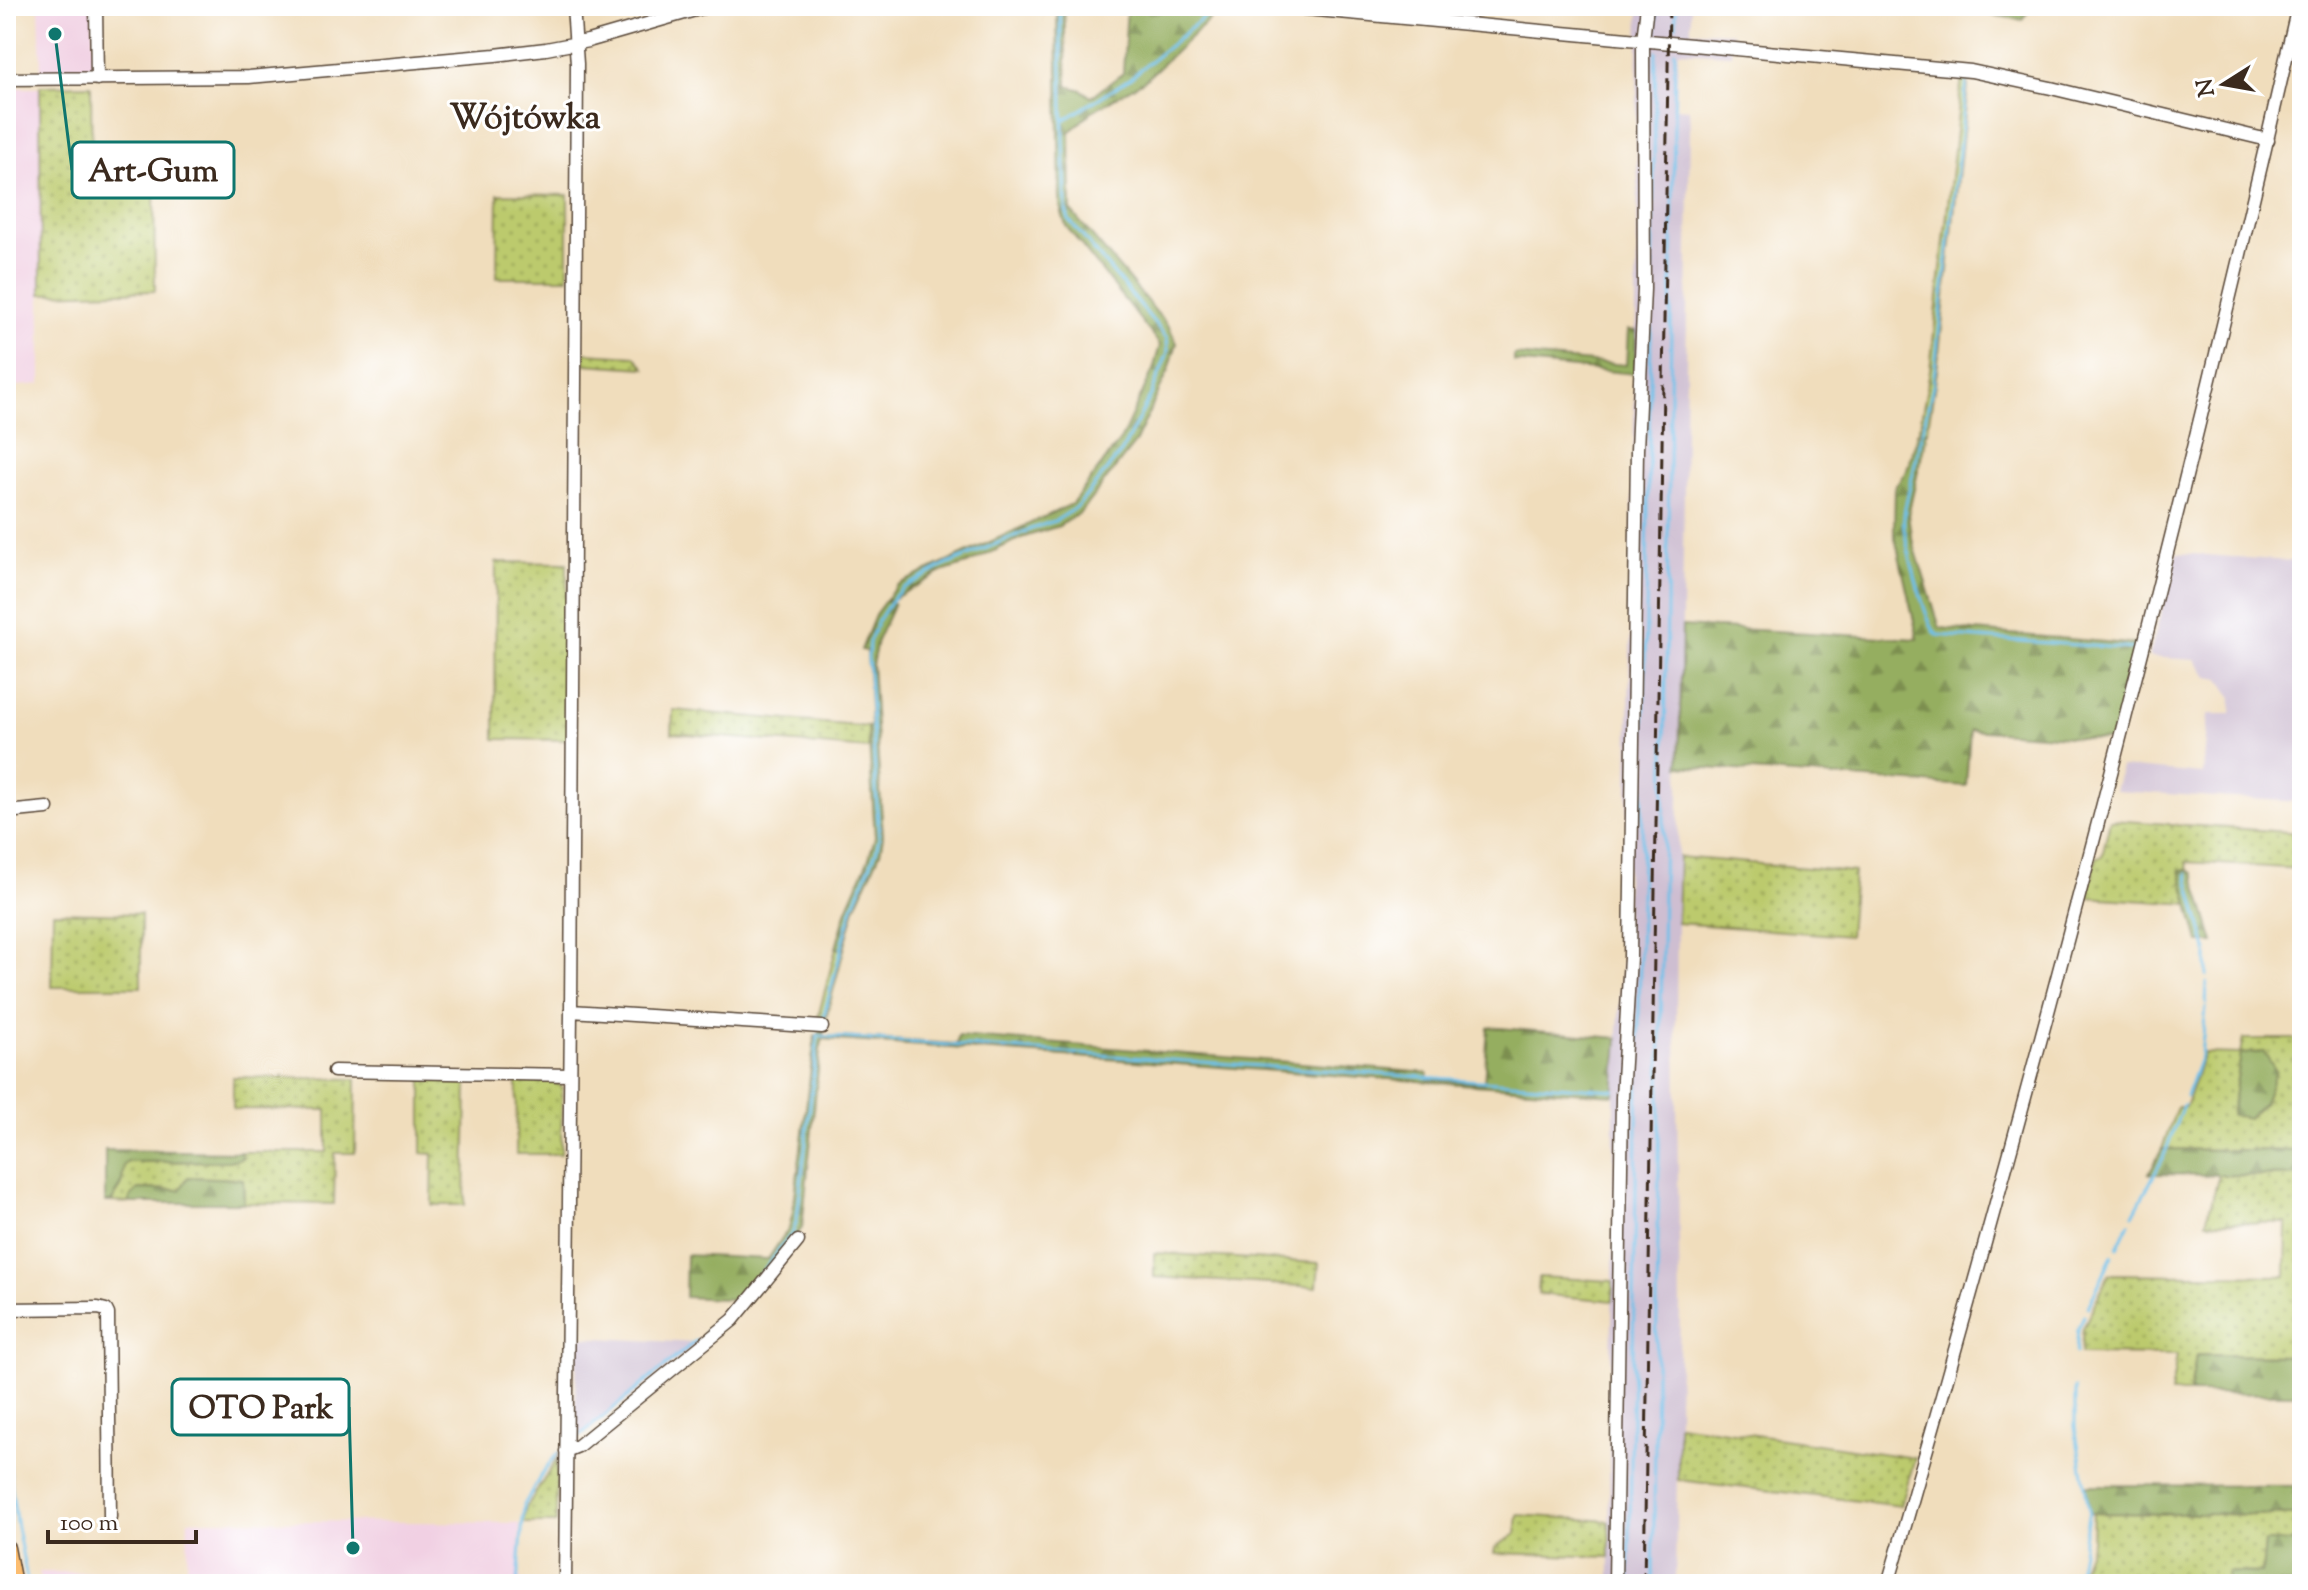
<svg xmlns="http://www.w3.org/2000/svg" width="2308" height="1590" font-family="'Sorts Mill Goudy',serif">
<style>
.built{fill:#f1d0e3}
.industrial{fill:#cebed1}
.grass{fill:url(#grass-dots);stroke:#7c7a46;stroke-width:2}
.forest{fill:url(#forest-firs);stroke:#686c3f;stroke-width:2}
.lines{fill:none;stroke-linecap:round;stroke-linejoin:round}
.stream{stroke:#6ec0e9;stroke-width:3}
.minor-casing{stroke:#564536;stroke-width:15}
.major-casing{stroke:#564536;stroke-width:19}
.minor{stroke:#fff;stroke-width:12}
.major{stroke:#fcbd6f;stroke-width:16}
.rail{stroke:#3b2a1e;stroke-width:3;stroke-dasharray:12 6;stroke-linecap:butt}
.labels{text-anchor:middle;dominant-baseline:central;stroke-width:6;stroke-linejoin:round;paint-order:stroke}
.quarter-label{font-size:34px;font-weight:bold;fill:#3b2a1e;stroke:#fff}
.leader{fill:none;stroke:#0f766e;stroke-width:3}
.callout-dot{fill:#0f766e;stroke:#fff;stroke-width:3}
.callout{fill:#fff;stroke:#0f766e;stroke-width:3}
.callout-label{font-size:32px;text-anchor:middle;font-weight:bold;fill:#3b2a1e}
</style>
<defs>
<pattern id="grass-dots" width="8" height="8" patternUnits="userSpaceOnUse" patternTransform="scale(2)"><rect width="8" height="8" fill="#bcca6d"/><path d="M2 2h.1M6 6h.1" fill="none" stroke="#9aa459" stroke-width="1.8" stroke-linecap="round"/></pattern>
<pattern id="forest-firs" width="22" height="20" patternUnits="userSpaceOnUse" patternTransform="scale(2)"><rect width="22" height="20" fill="#95ae60"/><path d="M5 1l3.5 6h-7zM16 11l3.5 6h-7z" fill="#7b8e4f"/></pattern>
</defs>
<rect width="100%" height="100%" fill="#fff"/>
<filter id="ink" filterUnits="userSpaceOnUse"><feTurbulence type="fractalNoise" baseFrequency=".0125" numOctaves="2"/><feDisplacementMap in="SourceGraphic" scale="16" xChannelSelector="R" yChannelSelector="G"/><feConvolveMatrix kernelMatrix="1 2 1 2 8 2 1 2 1" color-interpolation-filters="sRGB"/></filter>
<filter id="wash" filterUnits="userSpaceOnUse"><feTurbulence type="fractalNoise" baseFrequency=".006" numOctaves="4" result="noise"/><feDisplacementMap in="SourceGraphic" scale="32" xChannelSelector="R" yChannelSelector="G"/><feGaussianBlur stdDeviation="1.8" result="paint"/><feColorMatrix in="noise" values="0 0 0 0 0 0 0 0 0 0 0 0 0 0 0 0 0 1.4 0 .05"/><feComposite in="paint" operator="in"/></filter>
<g filter="url(#wash)">
<rect width="100%" height="100%" fill="#f0ddbc"/>
<path class="built" d="M39 6H93V72L41 71Z
M6 88H40L41 384 6 387Z
M188 1520 520 1523 518 1575 521 1576 520 1584H41L39 1572 187 1573Z"/>
<path class="industrial" d="M1639 6H1691V31L1732 32 1731 54 1678 51 1676 108 1689 109 1690 129 1677 923 1676 1034 1680 1308 1675 1584H1610L1609 1438 1613 1281 1614 1095 1626 902 1638 181 1636 139Z
M2177 553 2302 562V802L2115 791 2121 767 2203 774 2208 714H2231L2232 697 2220 679 2208 677 2195 660 2149 657Z
M577 1337 698 1343 575 1442Z"/>
<path class="grass" d="M1962 76 1969 77 1937 371 1927 432 1919 431 1930 370Z
M91 85 92 179H154L155 291 41 294 40 86Z
M498 194 568 195V278H497Z
M585 353 635 356 645 368 585 364Z
M496 562 567 563 566 682 570 683V740L495 739Z
M673 710 868 727V749L672 733Z
M2110 820 2302 833V869L2186 862 2188 870H2180L2190 904 2087 897 2097 857 2102 856Z
M1679 857 1854 872 1849 936 1677 923Z
M53 912 141 914V987H52Z
M836 948 844 949 825 1022 817 1021Z
M2243 1039H2302V1151L2162 1149 2177 1107H2185L2204 1053 2240 1054Z
M233 1077 356 1079 355 1153H335L334 1204 244 1203 243 1179 188 1177 180 1190 138 1189 131 1196 129 1203 111 1202 121 1186 124 1165 128 1162 228 1161 242 1158 241 1152H327V1110L233 1109Z
M422 1079 467 1080 465 1205H432L433 1154 422 1153Z
M517 1080H554L562 1088 561 1154H516Z
M2219 1175 2302 1176V1356L2196 1355 2190 1393H2171L2177 1355 2081 1354 2083 1328 2109 1274 2286 1276 2287 1223 2206 1222Z
M1154 1253 1319 1263 1317 1287 1154 1277Z
M1539 1277 1613 1281V1301L1538 1294Z
M1678 1424 1915 1458 1901 1506 1678 1480Z
M557 1459 556 1523H523L526 1508Z
M2093 1513 2302 1515V1542H2265L2262 1573 2228 1572 2226 1584H2076L2092 1541Z
M1518 1515 1609 1521 1610 1557 1494 1553 1495 1548 1516 1534Z"/>
<path class="forest" d="M1057 6H1064L1067 86 1082 90 1091 97 1123 73 1127 6 1222 8 1145 80 1091 112 1070 132 1071 211 1169 327 1177 343 1169 370 1135 443 1080 513 1059 526 1021 538 967 564 942 572 887 602 894 604 877 641 872 665 883 836 880 853 855 908 844 949 836 948 847 909 869 858 875 837 868 727 871 726 867 651 861 650 876 613 897 585 1072 504 1121 439 1153 370 1160 345 1066 226 1060 206Z
M1989 6H2031L2023 20 1985 14Z
M1628 330 1636 331 1635 374 1514 362V355L1626 365Z
M1919 431 1927 432 1908 515 1911 535 1940 628 2139 645 2111 740 1970 730 1966 786 1679 766 1682 626 1918 639 1894 533 1895 487 1907 469Z
M2180 870H2188L2193 873 2214 942H2199Z
M1488 1027 1618 1038 1614 1095 823 1039 820 1049 802 1228 745 1300 685 1297 686 1255 768 1259 789 1228 793 1212 815 1036 819 1035 820 1031H824V1036L957 1044 958 1036 1428 1073V1079L1484 1083Z
M2264 1052 2276 1071 2264 1103 2248 1118 2231 1115 2241 1054Z
M2162 1149 2302 1151V1176L2149 1174Z
M105 1150 241 1152 242 1158 228 1161 128 1162 124 1165 121 1187 111 1202H105Z
M188 1177 243 1179 244 1203H129L131 1196 138 1189 180 1190Z
M2196 1355 2302 1356V1394L2190 1393Z
M2086 1485 2302 1486V1515L2090 1513Z
M2265 1542H2302V1584H2226L2228 1572 2262 1573Z"/>
<g class="lines">
<path class="stream" d="M2003 13 2008 6
M1676 26V6
M1656 32V6
M1967 80 1933 385 1905 508C1904 514 1903 520 1904 527 1907 547 1925 623 1937 635L2135 649
M1063 121 1129 79 1214 9
M2187 874 2207 949V976
M2206 1004 2207 983
M822 1022 853 906 876 852 879 838 868 657 869 642 878 621 893 598 903 588 944 566 1031 529 1057 520 1078 506 1122 451 1152 393 1168 352 1167 338 1069 220 1066 210 1060 6
M818 1036 1614 1090
M2186 1096 2201 1055 2206 1008
M2133 1215 2163 1158 2183 1105
M2117 1248 2129 1223
M2088 1307 2112 1256
M705 1333 735 1308 793 1232 797 1219 818 1035
M2076 1353 2078 1329 2084 1315
M6 1417 9 1466 16 1522 28 1584
M577 1438 697 1340
M518 1584 524 1505 545 1469 558 1453
M1629 1584 1656 52
M1653 1584 1675 51
M2072 1584 2079 1567 2089 1510 2075 1427V1388"/>
</g>
</g>
<g filter="url(#ink)">
<g class="lines">
<g class="minor-casing">
<path id="minor" d="M96 6 97 79
M1274 6 1971 71 2051 88 2268 140
M6 79 249 77 495 55 546 49 588 41 709 6
M6 812 47 808
M571 1011 822 1027
M334 1071 570 1075
M6 1309 98 1308 106 1310 108 1314 110 1517
M566 1451 578 1446 733 1320 798 1241
M565 1584 571 1011 577 64 573 6
M1615 1584 1622 1097 1630 957 1637 450 1644 289 1643 40 1647 6
M1888 1584C2040 1062 2177 535 2298 6"/>
</g>
<g class="major-casing">
<path id="major" d="M6 1548 13 1584"/>
</g>
<use href="#minor" class="minor"/>
<use href="#major" class="major"/>
<path class="rail" d="M1644 1584 1669 6"/>
</g>
</g>
<g class="labels">
<g class="quarter-label">
<text x="525" y="119">Wójtówka</text>
</g>
</g>
<path class="leader" d="M55 34L72 170M353 1548L349 1407"/>
<g class="callout-dot">
<circle cx="55" cy="34" r="8"/>
<circle cx="353" cy="1548" r="8"/>
</g>
<g class="callout">
<rect x="72" y="142" width="162" height="56" rx="8"/>
<rect x="172" y="1379" width="177" height="56" rx="8"/>
</g>
<g class="callout-label">
<text x="153" y="181">Art-Gum</text>
<text x="261" y="1418">OTO Park</text>
</g>
<rect width="2308" height="1590" fill="none" stroke="#fff" stroke-width="32"/>
<g transform="translate(2224 84) rotate(259)" stroke="#ffffff" stroke-width="6" paint-order="stroke">
<path d="M0-6L14 30L0 20L-14 30Z" fill="#3b2a1e"/>
<text y="-12" font-size="22" font-weight="bold" text-anchor="middle" fill="#3b2a1e">N</text>
</g>
<path d="M48 1530v12h148v-12" fill="none" stroke="#3b2a1e" stroke-width="4"/>
<text x="60" y="1530" font-size="24" fill="#3b2a1e" stroke="#ffffff" stroke-width="6" paint-order="stroke">100 m</text>
</svg>
